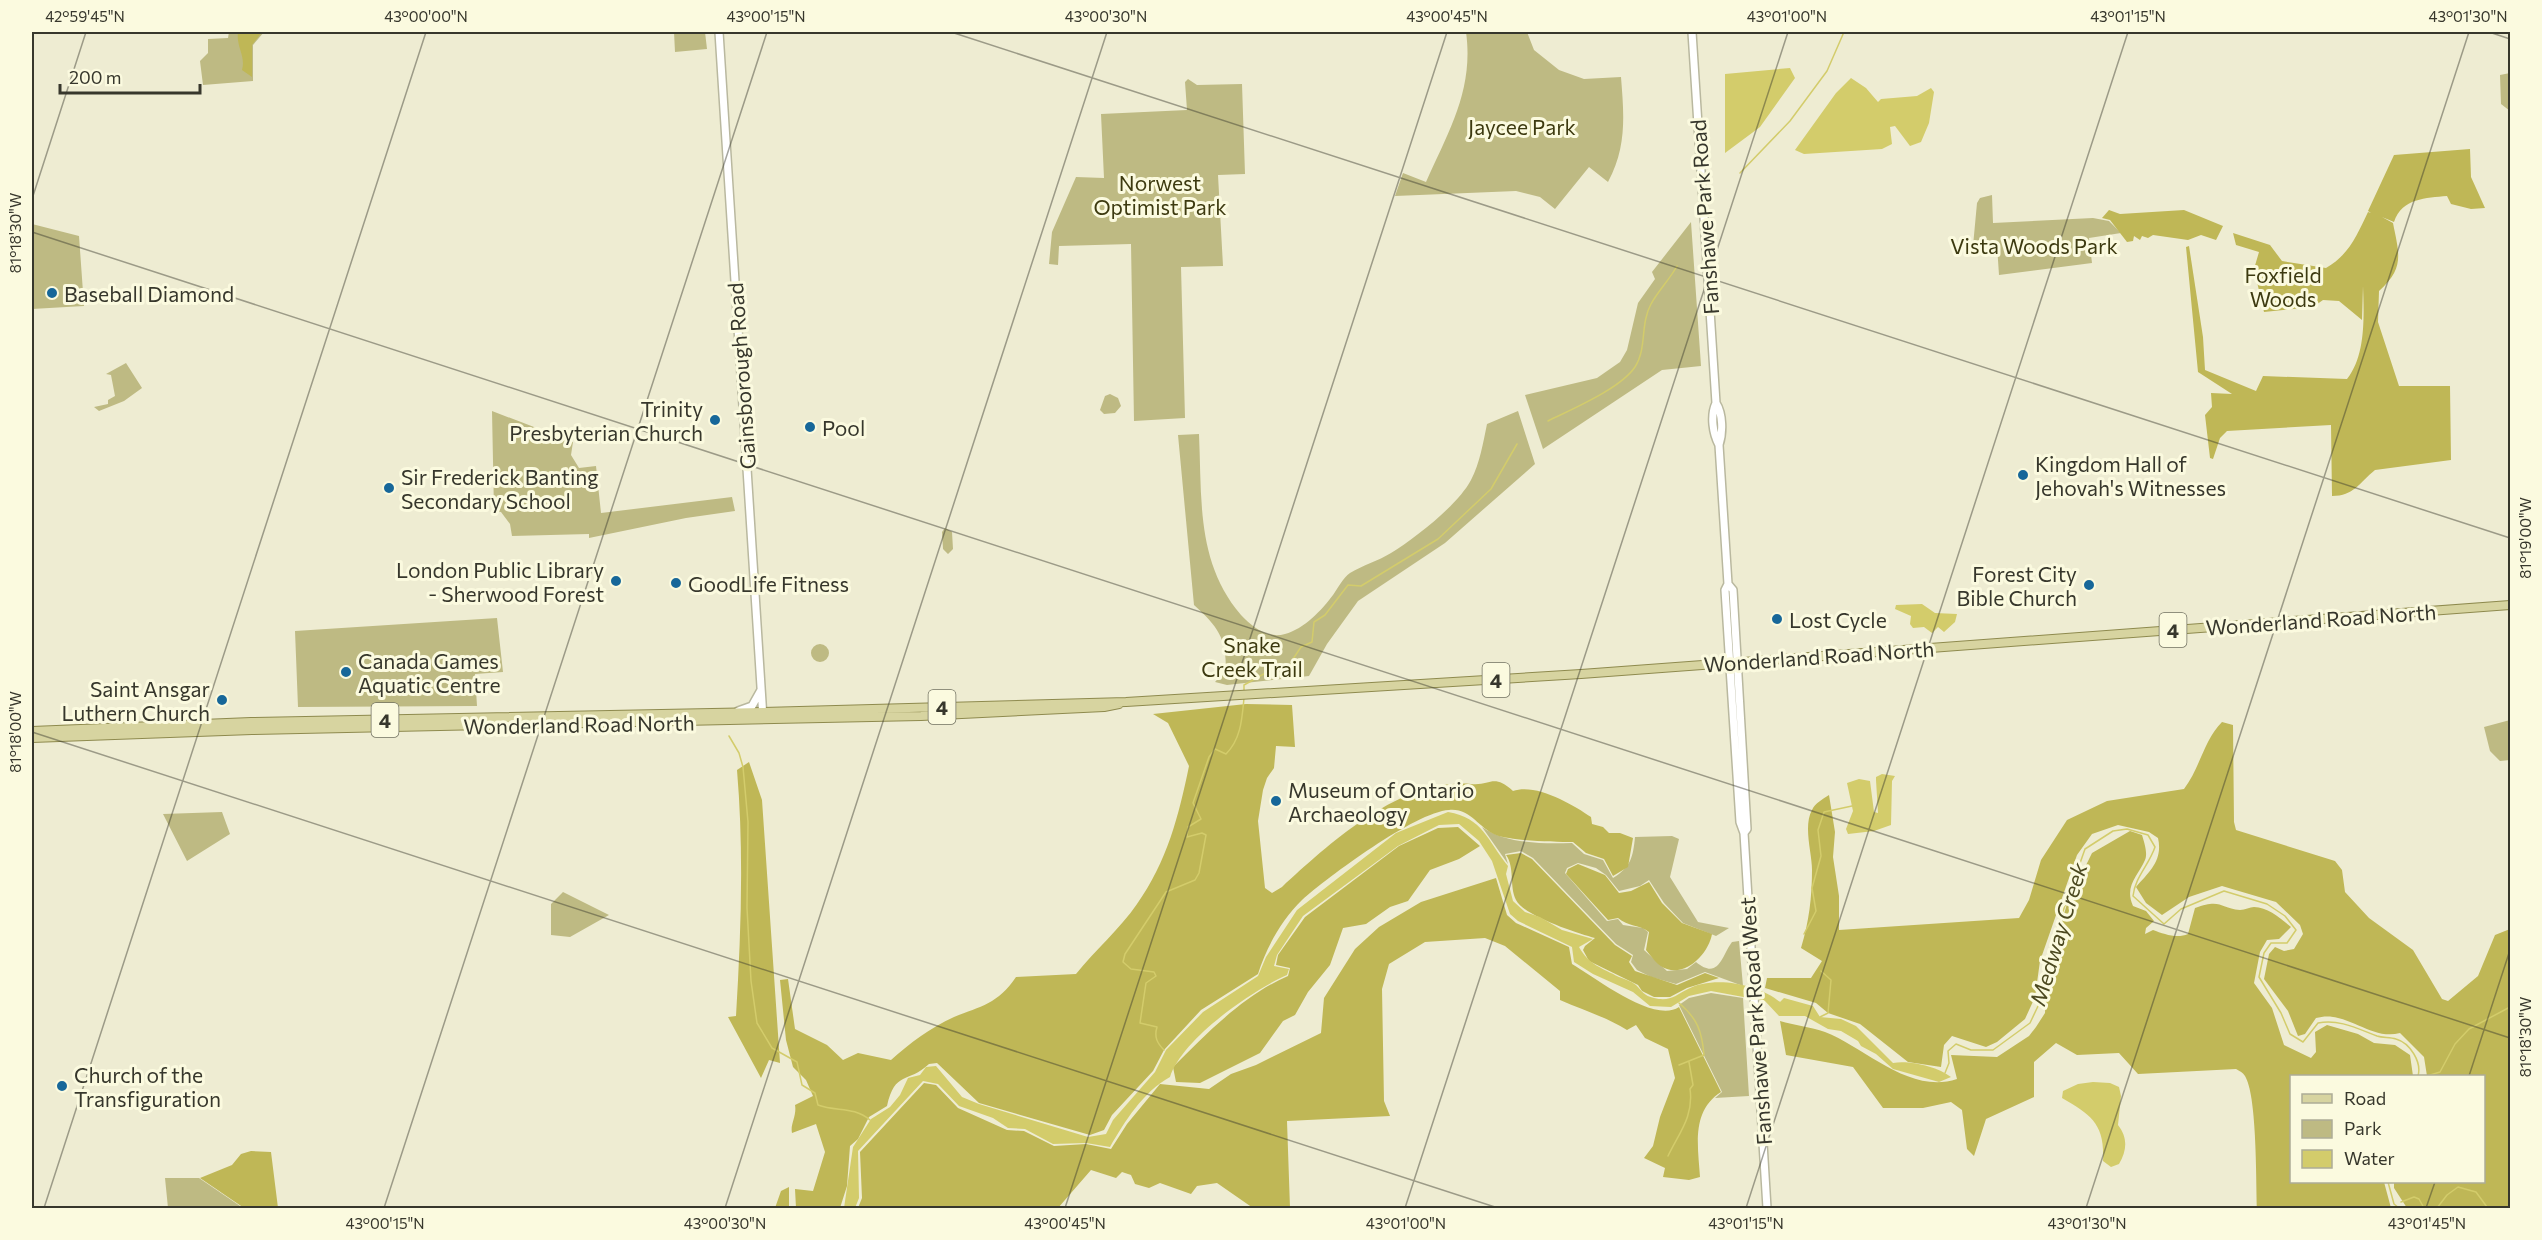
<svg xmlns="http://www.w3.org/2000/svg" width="2542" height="1240" font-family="Commissioner,sans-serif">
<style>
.green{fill:#beba83}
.forest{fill:#bfb756}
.water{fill:#d3cc6b}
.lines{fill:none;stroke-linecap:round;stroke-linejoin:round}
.stream{stroke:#d3cc6b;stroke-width:1.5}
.secondary-casing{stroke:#b9b89f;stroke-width:10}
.primary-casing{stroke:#8e8a4e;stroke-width:10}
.secondary{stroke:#fff;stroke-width:7}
.primary{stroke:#d7d4a0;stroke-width:8}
.ticks{fill:none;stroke:#37372c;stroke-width:1.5;stroke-opacity:0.45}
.poi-dot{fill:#176799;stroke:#fbfadf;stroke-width:2}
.labels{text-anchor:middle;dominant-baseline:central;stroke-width:6;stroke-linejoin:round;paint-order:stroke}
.shield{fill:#fbfadf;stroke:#727262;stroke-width:1.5}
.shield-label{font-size:20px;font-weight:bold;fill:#37372c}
.park-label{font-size:21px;fill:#3d3a10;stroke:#fbfadf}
.street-label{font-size:21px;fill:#37372c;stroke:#fbfadf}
.poi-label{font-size:21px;fill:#37372c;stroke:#fbfadf;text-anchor:start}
.water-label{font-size:22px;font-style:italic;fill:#4b481f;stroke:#fbfadf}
.neatline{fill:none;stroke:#37372c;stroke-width:2}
.ticks-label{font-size:15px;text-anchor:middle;fill:#37372c}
</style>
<rect width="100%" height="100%" fill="#eeecd2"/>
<path class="green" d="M229 32H264L253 45V81L203 85 200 61 208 53V39L228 38Z
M674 32H705L707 49 675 52Z
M1466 32H1527L1534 50 1559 70 1584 79 1621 77C1624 115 1627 147 1608 182L1589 167 1555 209 1540 197 1516 191 1395 196 1403 173 1426 182C1449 131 1474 89 1466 32Z
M2510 73V111L2501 104 2500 75Z
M1188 79 1197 85 1242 84 1245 174 1218 175 1223 266 1181 267 1185 418 1134 421 1131 244 1059 246 1058 265 1049 264 1052 232 1076 177 1104 178 1101 114 1187 110 1185 82Z
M1992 195 1993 223 2093 218 2109 221 2121 233 2089 238 2092 263 1999 275 1997 245 1973 246 1977 203 1980 198Z
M1691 222 1701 366 1662 370 1543 449 1525 395 1597 378 1620 362 1627 350 1638 303 1655 279 1652 272Z
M32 224 79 236 84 306 32 309Z
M126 363 142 388 124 401 99 411 94 407 108 404V400L115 396 111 375 106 374Z
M1110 394 1118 398 1121 406 1115 413 1104 414 1100 410 1105 396Z
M492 411 573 442 571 455 579 468 596 466 601 513 732 497 735 511 686 518 589 538V534L512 536 510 524 501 512 494 511Z
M1518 411 1535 464 1445 543 1358 601 1327 644 1309 676 1227 685 1215 682 1226 670C1226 637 1218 627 1194 605L1178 435 1199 434C1202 499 1196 562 1241 615 1252 627 1268 639 1285 634 1304 629 1322 610 1333 595 1338 588 1343 578 1350 573 1363 565 1378 561 1391 553 1414 539 1458 505 1471 480 1480 463 1483 443 1487 424Z
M945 528 952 532 953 549 948 554 943 549 942 532Z
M497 618 503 672 475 674 477 706 298 707 295 631Z
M811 653a9 9 0 1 1 18 0a9 9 0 1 1-18 0Z
M2510 720V760L2500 761 2490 751 2484 727Z
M222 812 230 834 187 861 163 814Z
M1482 827C1506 844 1543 844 1572 843L1584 854 1603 860 1613 878C1631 867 1633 857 1635 837L1672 836 1679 839 1670 877 1698 922 1729 928 1716 936 1683 923 1664 903 1649 880 1640 886 1619 891 1606 875 1596 868 1578 863 1567 868 1565 873 1607 921 1618 919 1623 925 1643 928 1648 932 1644 950 1667 971 1687 969 1696 962C1719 981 1722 955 1732 942L1739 941 1743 986 1705 972 1676 984 1651 977 1637 970 1631 962 1633 955 1616 944 1533 858 1521 851 1505 854 1508 864Z
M563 892 609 915 570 937 551 935V904Z
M1711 993 1743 998 1749 1096 1715 1098 1722 1092 1679 1005 1689 998Z
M165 1178H199L243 1208H168Z"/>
<path class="forest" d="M238 32H262L252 45V77L242 70C246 56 236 47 238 32Z
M2470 149 2471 177 2485 208 2471 209 2451 204 2447 196C2426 198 2402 198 2394 222L2382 217 2393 223C2399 254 2405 268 2379 291L2378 322 2399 386H2450L2451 460 2375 470C2359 483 2354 496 2332 496L2331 425 2227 431 2220 438 2213 459 2210 458 2205 415 2212 407 2211 393 2232 394 2198 372 2186 247 2189 246 2203 337 2205 370 2256 391 2263 376 2347 379C2366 355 2364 316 2363 286L2362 320 2339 301 2323 300 2313 307 2264 312 2254 269 2259 252 2236 245 2233 233 2270 245 2282 261 2326 268C2349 255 2357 235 2368 212L2371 213 2368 211 2394 155Z
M2109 210 2120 214 2184 210 2223 226 2216 240 2201 235 2188 240 2153 235 2148 238 2142 236 2140 240 2134 236 2133 241 2127 242 2110 220 2102 218Z
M1246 704 1292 705 1295 747 1276 746 1274 768 1267 778 1263 790 1258 821 1265 888 1272 893 1282 887C1331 842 1401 778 1471 784 1491 786 1493 773 1513 791 1536 783 1572 804 1591 817L1592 824 1603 827 1609 833H1620L1633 838 1628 867 1613 876 1604 859 1586 853 1573 842C1554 842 1513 841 1496 835 1478 828 1471 808 1449 810 1415 812 1328 877 1302 900 1282 919 1266 948 1258 974L1201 1010 1164 1050 1153 1071 1112 1115 1104 1130 1090 1135 979 1103 937 1063 929 1064C908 1084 895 1070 887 1106L869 1117 858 1139 850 1146 847 1186 840 1208H796L795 1189 813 1191 825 1152 816 1124 792 1133C790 1124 797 1116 795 1105L813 1096 806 1080 793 1067 786 1040 780 980 788 979 795 1029 827 1045 843 1060 858 1053 891 1060C910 1043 930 1028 954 1017 981 1006 998 1004 1016 977L1076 974C1095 950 1120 929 1137 904 1167 862 1179 815 1189 766L1168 723 1153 714Z
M2222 722 2233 725 2234 822 2236 830 2335 861 2342 870 2345 892 2369 918 2413 950 2442 999 2448 1001 2478 976 2495 935 2510 929V1208H2407L2394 1188V1182H2484V1076H2427L2424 1057 2400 1033C2370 1041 2346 1009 2316 1018L2305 1034 2298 1036 2288 1011 2264 979 2269 954 2275 947 2284 951 2294 949 2303 934 2300 925 2276 902 2222 886 2189 897 2162 915 2146 903 2136 887C2150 871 2163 860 2158 838L2149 832 2118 825 2092 834 2077 855 2040 961 2035 997 2025 1019 1997 1042 1986 1047 1952 1036 1944 1045 1941 1067 1908 1062 1860 1024 1828 1013 1816 1003 1765 988 1767 978H1811L1822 961 1801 948C1809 922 1812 897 1812 870 1812 853 1803 826 1812 810 1815 803 1823 799 1829 795L1835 832 1833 857 1839 896V930L2019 918 2029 900 2041 860 2067 820 2107 801 2184 789C2200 768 2204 740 2222 722Z
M749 762 762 800 780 1063 769 1060 761 1078 728 1017 736 1016C741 934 744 852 737 770Z
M1458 827 1480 846 1459 859 1430 870 1408 901 1390 907 1366 924 1343 928 1330 965 1308 992 1295 1015 1283 1021 1260 1053 1200 1083 1176 1082 1173 1067C1207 1033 1244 995 1288 976L1290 968 1276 965 1278 955 1305 917 1399 846 1438 828Z
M2130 831 2142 835C2144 842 2148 853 2145 860 2138 876 2124 886 2133 906L2146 911 2154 921 2146 928 2145 934 2153 930C2164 934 2177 939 2188 934L2195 908C2221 898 2220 908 2240 910 2245 910 2250 907 2254 907 2268 907 2281 919 2291 927L2279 939 2267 940 2260 952 2254 983 2272 1008 2284 1045 2311 1058 2316 1052 2315 1032 2327 1025 2358 1034 2374 1043 2395 1045 2410 1055 2413 1076H2292V1182H2384L2391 1208H2257C2256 1180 2257 1100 2246 1078 2244 1073 2241 1072 2236 1069L2138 1074 2119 1053 2077 1055 2056 1043 2034 1062V1097L1986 1119 1974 1156 1967 1149 1962 1110 1951 1102 1923 1108H1883L1853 1067 1786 1055 1780 1021C1794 1025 1811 1027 1825 1032 1866 1048 1910 1095 1957 1079L1951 1055 1997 1057 2029 1036 2036 1027 2045 1013 2046 991 2052 954 2067 904 2092 853Z
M1521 853 1532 859 1615 945 1632 956 1629 962 1635 971 1677 985 1705 973 1719 978 1687 988 1670 997H1654L1642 991 1638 985 1589 961 1583 950 1585 946 1595 938C1577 933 1524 916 1516 900 1509 886 1515 867 1506 855Z
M1578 864 1605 875 1619 893 1631 891 1649 882 1662 903 1682 923 1712 934C1709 952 1688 976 1667 969 1658 967 1651 956 1646 950L1649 932C1639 924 1628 927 1618 918L1608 920 1566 874 1568 869Z
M1496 878 1507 915 1516 923 1569 947 1572 964C1596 978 1654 1024 1679 1007L1721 1092C1691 1111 1698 1146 1700 1177L1689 1180 1663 1177 1665 1168 1644 1158 1653 1146 1660 1117 1675 1078 1668 1049 1645 1038 1636 1025 1627 1030C1606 1017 1583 1010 1560 1000V991L1505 946 1485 938 1425 942 1389 964 1382 989 1384 1101 1390 1116 1287 1121 1290 1208H1253L1217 1183 1197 1186 1191 1194 1160 1183 1149 1188 1135 1184 1131 1175 1122 1172 1116 1178 1091 1170 1058 1208H858L862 1198 860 1152 924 1083 936 1085 958 1108 1007 1130 1024 1131 1054 1146 1086 1144 1111 1149 1127 1124 1160 1084 1209 1089 1231 1074 1256 1065 1321 1033 1324 998 1355 949 1379 927 1421 902Z
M251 1151 271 1152 278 1208H244L200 1178 232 1165 241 1154Z
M789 1187V1208H775L781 1191Z"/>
<path class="water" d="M1790 68 1795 78 1760 127 1725 153V74Z
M1851 78 1866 88 1878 102 1881 99 1917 96 1931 88 1934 92 1929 123 1921 142 1910 146 1895 126 1890 127 1892 144 1882 149 1804 154 1795 150 1836 93Z
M1922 604 1935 613 1957 614 1955 622 1944 632 1938 627 1932 633 1924 627 1913 628 1910 624 1911 616 1895 609 1896 605Z
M1882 774 1895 776 1892 781 1891 825 1874 831 1848 834 1846 829 1853 811 1847 783 1859 779 1870 781 1874 812 1878 813 1876 780V777Z
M1448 812C1483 818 1487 840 1508 866L1506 874 1513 901 1525 912 1540 917 1562 930 1593 939 1579 947C1589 965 1602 968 1619 977 1624 979 1631 981 1636 985 1642 991 1644 996 1654 998 1670 1002 1676 995 1688 989 1713 975 1759 984 1780 1002L1784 998 1813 1006 1820 1017 1841 1019 1856 1026 1893 1063C1910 1060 1938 1067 1951 1077L1939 1082 1893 1069 1876 1054 1861 1046 1858 1041 1841 1031 1828 1029 1805 1016H1779L1765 1001 1711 991 1689 996 1671 1007 1650 1006 1633 992 1593 974 1574 962 1572 947 1518 921 1510 914 1492 861 1479 841 1459 824 1439 825 1398 846 1303 916 1277 955 1274 966 1289 969 1287 975C1251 991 1182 1039 1170 1077 1143 1092 1125 1121 1110 1147L1086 1143 1053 1144 1025 1129 1008 1128 993 1118 959 1106 938 1084 923 1081 858 1151 859 1198 855 1208H844L853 1147 871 1119 890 1107 900 1095 908 1078 920 1075 926 1067 936 1066 962 1097 979 1104 1088 1137 1106 1134 1113 1120 1155 1072 1166 1050 1203 1012 1258 976 1266 957 1297 910 1396 833Z
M2093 1082 2110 1083 2119 1087 2121 1096 2118 1125C2128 1138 2127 1150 2119 1164L2111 1167 2103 1161C2105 1125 2092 1115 2062 1098L2063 1091 2078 1084Z"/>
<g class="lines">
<path class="stream" d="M1740 173 1790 121 1827 71 1844 32
M1548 421C1572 409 1620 389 1635 367 1647 349 1640 324 1651 304 1658 291 1670 279 1677 266
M1293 659 1301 647 1312 642 1314 622 1325 615 1348 585 1361 586 1438 539 1491 489 1517 444
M1244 691V685L1280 665
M729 736 739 753 743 767 748 822 747 908 751 981 757 1023 772 1048 797 1062 802 1085 815 1093 818 1105C837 1112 853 1106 870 1120
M1804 934 1816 911 1812 888 1821 856 1818 830 1824 812 1852 806
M1679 1003C1697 1018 1702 1031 1704 1055L1679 1065
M1820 1017 1828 1013 1831 980 1821 971
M1164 1050C1157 1043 1154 1037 1157 1027L1140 1023 1146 983 1156 976 1154 972 1131 969 1123 962 1125 954 1166 892 1195 880 1199 873 1206 835 1202 833 1187 837 1188 827 1201 819 1193 803 1209 757 1215 749 1226 754C1241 739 1242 719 1244 698
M1945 1073 1949 1063 1948 1051 1956 1044 1971 1050H1993L2030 1023 2039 1004 2040 987 2055 934 2085 849 2113 831 2127 829 2148 835 2155 847C2149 865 2135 877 2133 896L2164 924 2181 909 2224 891 2267 904 2285 916 2296 930 2287 943H2271L2264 953 2259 977 2281 1013 2290 1034 2303 1042 2318 1023C2339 1019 2356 1028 2377 1036 2383 1038 2390 1037 2396 1039 2410 1043 2422 1062 2418 1076
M2427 1076 2440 1072 2455 1044 2469 1029 2510 1007
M1668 1156C1679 1133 1694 1116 1690 1089L1693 1085 1689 1062
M2388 1182 2394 1204 2399 1208
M2401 1202 2414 1197 2419 1199 2424 1208
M2437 1208 2447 1195 2458 1187 2476 1192 2487 1207"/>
<g class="secondary-casing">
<path id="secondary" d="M719 32 763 718
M1692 32 1716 403C1710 416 1713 434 1719 445
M1716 403C1723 414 1723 433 1719 445L1728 584 1725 590 1740 822 1744 833 1767 1208
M1728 584 1733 590 1747 829 1744 833
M738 711 752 706 761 690"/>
</g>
<g class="primary-casing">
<path id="primary" d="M32 731 251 722 763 712 1126 702 1581 674 2510 605
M32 738 252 730 921 716 1104 707 1119 704"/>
</g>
<use href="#secondary" class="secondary"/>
<use href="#primary" class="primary"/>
</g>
<path class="ticks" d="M951 32 2510 538M2489 32 2510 39M32 199 86 32M32 232 2510 1038M32 732 1498 1208M2469 1076 2510 950M44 1208 426 32M384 1208 767 32M725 1208 1107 32M1065 1208 1447 32M1405 1208 1788 32M1746 1208 2128 32M2086 1208 2469 32M2426 1208 2435 1182"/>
<g class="poi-dot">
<circle cx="52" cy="293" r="6"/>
<circle cx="715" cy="420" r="6"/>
<circle cx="810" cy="427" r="6"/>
<circle cx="2023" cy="475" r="6"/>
<circle cx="389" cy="488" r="6"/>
<circle cx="616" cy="581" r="6"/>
<circle cx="676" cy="583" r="6"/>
<circle cx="2089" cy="585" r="6"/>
<circle cx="1777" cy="619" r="6"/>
<circle cx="346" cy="672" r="6"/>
<circle cx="222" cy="700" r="6"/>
<circle cx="1276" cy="801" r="6"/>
<circle cx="62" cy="1086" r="6"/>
</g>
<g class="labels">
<g class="shield">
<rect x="2159.5" y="613" width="27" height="34" rx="4.5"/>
<rect x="1482.5" y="663" width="27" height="34" rx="4.5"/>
<rect x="928.5" y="690" width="27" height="34" rx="4.5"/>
<rect x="371.5" y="703" width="27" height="34" rx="4.5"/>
</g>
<g class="shield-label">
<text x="2173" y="630">4</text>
<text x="1496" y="680">4</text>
<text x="942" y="707">4</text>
<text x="385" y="720">4</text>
</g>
<g class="park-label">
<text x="1522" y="126">Jaycee Park</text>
<text x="1160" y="182">Norwest<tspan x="1160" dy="24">Optimist Park</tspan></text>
<text x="2034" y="245">Vista Woods Park</text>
<text x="2283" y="274">Foxfield<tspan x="2283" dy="24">Woods</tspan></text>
<text x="1252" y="644">Snake<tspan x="1252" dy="24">Creek Trail</tspan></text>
</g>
<g class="street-label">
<text transform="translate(1704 217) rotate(-94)">Fanshawe Park Road</text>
<text transform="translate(741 376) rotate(-94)">Gainsborough Road</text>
<text transform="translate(2321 619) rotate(-4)">Wonderland Road North</text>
<text transform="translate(1819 656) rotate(-4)">Wonderland Road North</text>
<text transform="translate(579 724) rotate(-1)">Wonderland Road North</text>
<text transform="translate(1755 1021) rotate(-94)">Fanshawe Park Road West</text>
</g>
<g class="poi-label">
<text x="64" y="293">Baseball Diamond</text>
<text x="703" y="408" text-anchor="end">Trinity<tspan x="703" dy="24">Presbyterian Church</tspan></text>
<text x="822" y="427">Pool</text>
<text x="2035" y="463">Kingdom Hall of<tspan x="2035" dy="24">Jehovah's Witnesses</tspan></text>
<text x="401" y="476">Sir Frederick Banting<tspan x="401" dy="24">Secondary School</tspan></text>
<text x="604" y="569" text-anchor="end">London Public Library<tspan x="604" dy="24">- Sherwood Forest</tspan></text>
<text x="2077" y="573" text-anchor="end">Forest City<tspan x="2077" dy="24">Bible Church</tspan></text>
<text x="688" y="583">GoodLife Fitness</text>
<text x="1789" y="619">Lost Cycle</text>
<text x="358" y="660">Canada Games<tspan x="358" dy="24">Aquatic Centre</tspan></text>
<text x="210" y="688" text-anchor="end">Saint Ansgar<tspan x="210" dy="24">Luthern Church</tspan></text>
<text x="1288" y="789">Museum of Ontario<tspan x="1288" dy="24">Archaeology</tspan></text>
<text x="74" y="1074">Church of the<tspan x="74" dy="24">Transfiguration</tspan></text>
</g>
<g class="water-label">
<text transform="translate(2058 934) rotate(-73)">Medway Creek</text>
</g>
</g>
<rect width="2542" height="1240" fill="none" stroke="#fbfadf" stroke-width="66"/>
<rect x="2290" y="1075" width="195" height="108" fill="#fbfadf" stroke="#adac97" stroke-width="1.5"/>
<rect x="2302" y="1094" width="30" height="9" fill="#d7d4a0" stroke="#adac97" stroke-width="1.5"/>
<text x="2344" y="1105" font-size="18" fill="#37372c">Road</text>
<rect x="2302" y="1120" width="30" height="18" fill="#beba83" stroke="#adac97" stroke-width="1.5"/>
<text x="2344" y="1135" font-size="18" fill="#37372c">Park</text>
<rect x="2302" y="1150" width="30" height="18" fill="#d3cc6b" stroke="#adac97" stroke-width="1.5"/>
<text x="2344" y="1165" font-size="18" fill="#37372c">Water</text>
<path d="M60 84v9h140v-9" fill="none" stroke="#37372c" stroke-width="3"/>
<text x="69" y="84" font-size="18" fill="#37372c" stroke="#fbfadf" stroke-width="4.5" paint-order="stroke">200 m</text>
<rect x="33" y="33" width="2476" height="1174" class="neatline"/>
<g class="ticks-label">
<text x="85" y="22">42°59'45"N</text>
<text x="426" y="22">43°00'00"N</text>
<text x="766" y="22">43°00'15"N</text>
<text x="1106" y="22">43°00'30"N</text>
<text x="1447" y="22">43°00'45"N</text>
<text x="1787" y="22">43°01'00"N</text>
<text x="2128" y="22">43°01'15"N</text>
<text x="2468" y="22">43°01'30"N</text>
<text transform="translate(16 233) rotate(-90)" y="5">81°18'30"W</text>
<text transform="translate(2526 538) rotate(-90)" y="5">81°19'00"W</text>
<text transform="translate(16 732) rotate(-90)" y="5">81°18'00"W</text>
<text transform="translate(2526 1037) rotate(-90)" y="5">81°18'30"W</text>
<text x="385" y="1229">43°00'15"N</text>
<text x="725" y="1229">43°00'30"N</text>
<text x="1065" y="1229">43°00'45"N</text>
<text x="1406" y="1229">43°01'00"N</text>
<text x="1746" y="1229">43°01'15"N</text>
<text x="2087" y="1229">43°01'30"N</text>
<text x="2427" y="1229">43°01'45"N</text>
</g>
</svg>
